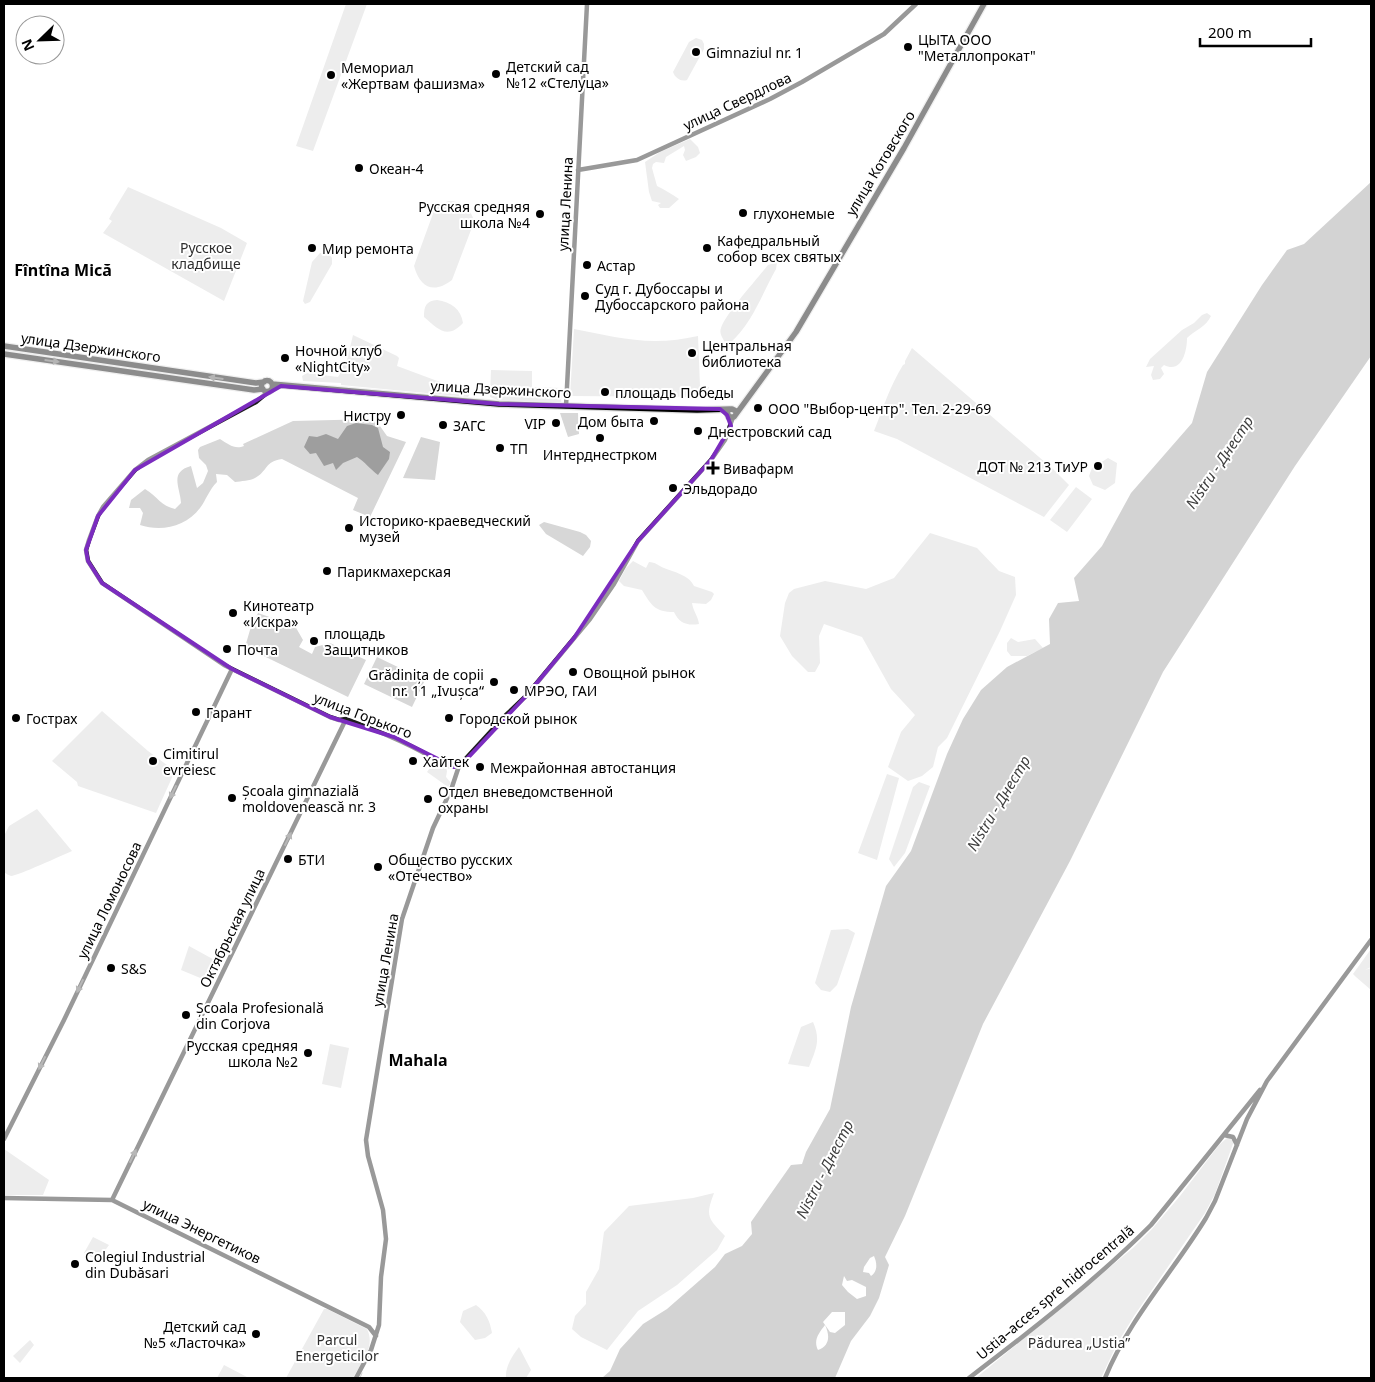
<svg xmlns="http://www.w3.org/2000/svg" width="1375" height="1382" font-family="'Noto Sans',sans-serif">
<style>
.green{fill:#d7d7d7}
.water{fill:#9e9e9e;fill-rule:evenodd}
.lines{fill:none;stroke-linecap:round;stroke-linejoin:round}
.stream{stroke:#9e9e9e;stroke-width:1}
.highway-casing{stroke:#dbdbdb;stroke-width:8}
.secondary{stroke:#1d1d1d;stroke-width:4.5}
.highway{stroke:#000;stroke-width:5.5}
.oneway{fill:#595959}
.oneway2{fill:#616161}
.marked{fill:none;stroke:#7b2cbf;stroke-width:4;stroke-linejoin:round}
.poi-dot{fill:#000;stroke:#fff;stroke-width:2}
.labels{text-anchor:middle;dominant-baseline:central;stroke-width:4;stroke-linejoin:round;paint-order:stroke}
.poi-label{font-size:14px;fill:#000;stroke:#fff;text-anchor:start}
.street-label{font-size:14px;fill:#000;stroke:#fff}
.park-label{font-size:14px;fill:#2e2e2e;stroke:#fff}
.water-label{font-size:15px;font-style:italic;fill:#3f3f3f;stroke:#fff}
.quarter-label{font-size:16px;font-weight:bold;fill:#000;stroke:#fff}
</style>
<rect width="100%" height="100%" fill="#fff"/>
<path class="green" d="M346 4H367L313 151 296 146Z
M696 38 702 40 704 44V49L687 80C681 82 675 78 673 72L689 42Z
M690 139 698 147 700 153 696 157 686 161 683 155 685 150 684 146 666 157 664 163 656 162 653 164 652 168 657 186C665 190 672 194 679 199L669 208H660L658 205 661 203 652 201 649 192 645 162 660 152Z
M128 187 221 228 247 243 224 301 103 233 112 221 109 219 111 215Z
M448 201C462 201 471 207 474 222L452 280C434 294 420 288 414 266L435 208Z
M320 253 329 254 332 258V264L310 302 305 304 303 301 312 262Z
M777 262 776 269C762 294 752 324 730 343L725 342C722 338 719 333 721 328 726 313 757 279 768 265Z
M437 300C451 302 461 309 463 323 447 340 438 329 424 317 424 306 426 301 437 300Z
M1207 313 1211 316C1206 327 1195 330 1187 338 1187 351 1182 374 1164 365L1161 368 1164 374 1160 379 1153 380 1151 375 1154 366 1146 367 1150 359 1182 330 1194 323 1202 315Z
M574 329C601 334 628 341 655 341 670 341 684 339 698 336L700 386 709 387 708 397 570 396Z
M353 335 397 356 399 358 397 366 467 392 470 394 468 397 341 385V383L303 381 302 376 307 373 338 377 341 372 344 362 347 360Z
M912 348 1053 469 1069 485 1044 517 897 439 874 431C883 408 890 386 903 365L905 364V361Z
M491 370 532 371V387L562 388 561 403 500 401 490 397Z
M560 413H578L579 434 568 437Z
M375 419 387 436 406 442 370 517 353 510 358 498 282 459C265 461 267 472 255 478 250 481 241 481 235 482L227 475 216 474 217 482C209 490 206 500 200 508 186 527 161 532 140 525L143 513 140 508H129L131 500 145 489C158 497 161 506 175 509L181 503C180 487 169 472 191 466L197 488 203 483 208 471 206 465 199 458 198 450 200 447 220 439C228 444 235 450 244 446L243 444 293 421Z
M421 437 440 442 435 480 403 478Z
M1108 458 1117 463 1115 483 1105 490 1093 485 1089 476 1092 468Z
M1076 487 1092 499 1067 532 1050 520Z
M544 522 580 532 586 535 591 541 590 547 583 556 546 534 539 525Z
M930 533 977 548 999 571 1015 577 1016 595 1000 631 947 738 938 747 933 767 922 776 908 781 888 767 901 732 915 715 891 689 862 637 824 624 819 636 820 663 815 672H808L792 656 780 636 785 603 789 593 794 589 825 581 866 589 894 578Z
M633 561 646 568 649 562C655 562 659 566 664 568 674 572 689 575 694 586L712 592 714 594 711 600 706 604 692 603C693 611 698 616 699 624 687 626 679 623 674 612 655 612 651 605 642 590L624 586 619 581 626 568Z
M258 613 295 626 303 640 299 647 312 654 315 647 330 643 366 660 348 697 245 647 250 630Z
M1011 638 1018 642 1035 639 1043 648 1027 656H1011L1007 651V643Z
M377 657 425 680 412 707 364 684Z
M102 711 148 751 175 771 156 813 78 786 77 782 52 761Z
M434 762H436L446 768 447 771 446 777 451 783 448 787 427 772Z
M887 774 899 778 877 860 858 853Z
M919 782 930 786 905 853 894 867 889 859 913 787Z
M37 809 72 851C63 855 17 876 11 876 9 875 6 874 4 872V836L9 826Z
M848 929 855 933 837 985 830 992 821 990 815 983 831 930Z
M189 946 220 963 210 982 181 970Z
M1371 949V967L1365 970 1371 968V990L1356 977 1361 971 1356 977 1353 974Z
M813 1022C821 1040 816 1049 809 1067L788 1064 801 1027Z
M330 1044 349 1048 341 1088 322 1084Z
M1228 1137 1234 1141 1215 1194 1205 1213 1134 1316 1117 1344 1101 1378H976L1133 1248 1152 1229 1180 1196 1219 1145Z
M4 1149 49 1180 43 1195H4Z
M714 1193C705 1217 708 1218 725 1236L717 1250 677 1285 638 1311 607 1350 581 1337 572 1329 575 1316 586 1304V1292L599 1269 604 1232 629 1206 693 1198Z
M93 1237 109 1245 98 1260 84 1253Z
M476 1305C486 1312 490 1321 492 1333L485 1338 475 1340 460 1322 463 1311Z
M324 1309H327L367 1329C376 1347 361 1363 353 1378H286Z
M30 1340 34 1345 20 1363 13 1356Z
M519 1347 531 1370 526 1378H506C505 1367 512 1356 519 1347Z
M224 1365 247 1377 246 1378H217Z"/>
<path class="water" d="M1371 182V356L1295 466 1163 672 1070 861 983 1024 905 1216 885 1257 889 1265 879 1298 870 1316 851 1341 835 1378H602L610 1371 620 1349 643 1324 667 1309 715 1267 725 1254 742 1246 752 1234 751 1222 791 1165 802 1164 806 1152 830 1109 851 1007 886 886 911 851 947 754 963 719 981 690 1007 667 1050 644 1049 619 1058 603 1079 601 1074 578 1102 546 1131 493 1192 423 1207 372 1262 285 1287 250 1304 244ZM874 1256C877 1263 878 1271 871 1276L869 1273 863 1272 864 1267 870 1258ZM844 1276 847 1281 852 1280 866 1287V1296L857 1299 848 1292 842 1285ZM832 1312H845V1325L835 1333 830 1332 823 1322ZM825 1325C830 1335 830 1346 818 1350 813 1340 819 1333 825 1325Z
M356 423 372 425 378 428 383 447 390 452 389 459 378 475C370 469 365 462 357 457L343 463 336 470 333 463 324 466 316 453 310 454 304 447 309 436 317 437 326 434 338 439 347 426Z"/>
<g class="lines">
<path class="stream" d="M360 1378 362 1373"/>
<g class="highway-casing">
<path id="highway" d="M4 346 256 383 264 382
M4 354 254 390 263 389
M261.5 386a5.5 5.5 0 1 1 11 0a5.5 5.5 0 1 1-11 0Z
M272 384 499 404 697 410 730 409
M736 414V411L732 409 728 410 727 412 729 417H734L796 332 904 148 984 4"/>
</g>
<path class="secondary" d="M578 170 637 160 770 99 802 82 884 34 916 4
M268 392 256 402 148 460 135 470 103 507 98 516 89 540 86 550 88 561 102 583 224 665 330 717 339 720 346 719C375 730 404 741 431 757 440 762 448 769 459 766
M566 406 587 4
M1224 1135 1233 1137 1237 1145
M4 1139 64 1020 232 669
M4 1198 112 1200 369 1327 376 1336
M112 1200 346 719
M356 1378 371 1350 379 1325 381 1277 386 1239 383 1210 368 1156 366 1140 402 919 433 828 451 790 459 766 505 716 526 696 590 619 614 584 638 541 711 460 725 440 733 417
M969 1378C1032 1330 1095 1281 1151 1225L1260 1090
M1105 1378C1129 1319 1173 1272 1206 1218L1215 1201 1247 1119 1267 1081 1371 940"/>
<use href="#highway" class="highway"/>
</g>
<defs><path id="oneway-solid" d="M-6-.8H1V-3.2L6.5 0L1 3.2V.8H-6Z" transform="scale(1.25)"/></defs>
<g class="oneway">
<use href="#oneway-solid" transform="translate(52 361) rotate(7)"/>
<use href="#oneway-solid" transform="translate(216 378) rotate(-172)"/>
</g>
<g class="oneway2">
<use href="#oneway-solid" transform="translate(173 792) rotate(116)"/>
<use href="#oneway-solid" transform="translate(288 839) rotate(-64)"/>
<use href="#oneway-solid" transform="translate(80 986) rotate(116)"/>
<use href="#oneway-solid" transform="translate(42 1063) rotate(117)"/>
<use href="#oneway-solid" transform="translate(133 1156) rotate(-64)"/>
</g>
<path d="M0 0H1375V1382H0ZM281 386 499 404 720 409 727 415 731 426 711 460 638 541 574 638 526 696 463 763 454 767 394 737 330 717 232 669 102 583 88 561 86 550 98 516 135 470Z" fill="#fff" fill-opacity=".55" fill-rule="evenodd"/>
<path class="marked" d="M281 386 499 404 720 409 727 415 731 426 711 460 638 541 574 638 526 696 463 763 454 767 394 737 330 717 232 669 102 583 88 561 86 550 98 516 135 470Z"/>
<g class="poi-dot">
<circle cx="908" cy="47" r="5"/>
<circle cx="696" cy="52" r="5"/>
<circle cx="496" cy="74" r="5"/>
<circle cx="331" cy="75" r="5"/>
<circle cx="359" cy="168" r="5"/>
<circle cx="743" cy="213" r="5"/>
<circle cx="540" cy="214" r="5"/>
<circle cx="312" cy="248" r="5"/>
<circle cx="707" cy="248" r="5"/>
<circle cx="587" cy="265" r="5"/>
<circle cx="585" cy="296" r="5"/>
<circle cx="692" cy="353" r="5"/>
<circle cx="285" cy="358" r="5"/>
<circle cx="605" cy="392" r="5"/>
<circle cx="758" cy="408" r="5"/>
<circle cx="401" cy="415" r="5"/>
<circle cx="654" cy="421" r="5"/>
<circle cx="556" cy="423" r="5"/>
<circle cx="443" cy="425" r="5"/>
<circle cx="698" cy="431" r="5"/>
<circle cx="600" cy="438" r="5"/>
<circle cx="500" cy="448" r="5"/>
<circle cx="1098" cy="466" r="5"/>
<path d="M710.5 460.5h5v5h5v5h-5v5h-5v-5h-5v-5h5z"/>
<circle cx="673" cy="488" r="5"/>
<circle cx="349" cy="528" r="5"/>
<circle cx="327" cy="571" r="5"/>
<circle cx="233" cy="613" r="5"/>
<circle cx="314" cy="641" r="5"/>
<circle cx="227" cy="649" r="5"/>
<circle cx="573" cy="672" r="5"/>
<circle cx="494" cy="682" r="5"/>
<circle cx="514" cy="690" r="5"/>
<circle cx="196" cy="712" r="5"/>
<circle cx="16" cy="718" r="5"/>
<circle cx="449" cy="718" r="5"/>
<circle cx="153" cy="761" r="5"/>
<circle cx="413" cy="761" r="5"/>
<circle cx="480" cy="767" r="5"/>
<circle cx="232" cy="798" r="5"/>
<circle cx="428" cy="799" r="5"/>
<circle cx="288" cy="859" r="5"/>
<circle cx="378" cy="867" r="5"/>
<circle cx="111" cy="968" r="5"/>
<circle cx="186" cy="1015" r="5"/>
<circle cx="308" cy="1053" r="5"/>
<circle cx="75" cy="1264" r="5"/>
<circle cx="256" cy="1334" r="5"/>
</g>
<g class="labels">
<g class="poi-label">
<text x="918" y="39">ЦЫТА ООО<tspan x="918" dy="16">"Металлопрокат"</tspan></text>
<text x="706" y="52">Gimnaziul nr. 1</text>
<text x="506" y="66">Детский сад<tspan x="506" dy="16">№12 «Стелуца»</tspan></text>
<text x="341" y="67">Мемориал<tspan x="341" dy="16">«Жертвам фашизма»</tspan></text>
<text x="369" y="168">Океан-4</text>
<text x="530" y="206" text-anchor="end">Русская средняя<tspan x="530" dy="16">школа №4</tspan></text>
<text x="753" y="213">глухонемые</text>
<text x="717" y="240">Кафедральный<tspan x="717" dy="16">собор всех святых</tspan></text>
<text x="322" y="248">Мир ремонта</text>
<text x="597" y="265">Астар</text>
<text x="595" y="288">Суд г. Дубоссары и<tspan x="595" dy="16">Дубоссарского района</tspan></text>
<text x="702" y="345">Центральная<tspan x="702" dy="16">библиотека</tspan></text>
<text x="295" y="350">Ночной клуб<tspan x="295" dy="16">«NightCity»</tspan></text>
<text x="615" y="392">площадь Победы</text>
<text x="768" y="408">ООО "Выбор-центр". Тел. 2-29-69</text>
<text x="391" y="415" text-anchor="end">Нистру</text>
<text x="644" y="421" text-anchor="end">Дом быта</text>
<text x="546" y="423" text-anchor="end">VIP</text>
<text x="453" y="425">ЗАГС</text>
<text x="708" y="431">Днестровский сад</text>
<text x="510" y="448">ТП</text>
<text x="600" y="454" text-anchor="middle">Интерднестрком</text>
<text x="1088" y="466" text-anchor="end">ДОТ № 213 ТиУР</text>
<text x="723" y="468">Вивафарм</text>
<text x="683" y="488">Эльдорадо</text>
<text x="359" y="520">Историко-краеведческий<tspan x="359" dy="16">музей</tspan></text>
<text x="337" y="571">Парикмахерская</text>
<text x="243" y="605">Кинотеатр<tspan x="243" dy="16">«Искра»</tspan></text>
<text x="324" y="633">площадь<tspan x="324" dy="16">Защитников</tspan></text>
<text x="237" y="649">Почта</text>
<text x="583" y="672">Овощной рынок</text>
<text x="484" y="674" text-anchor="end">Grădinița de copii<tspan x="484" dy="16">nr. 11 „Ivușca“</tspan></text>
<text x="524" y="690">МРЭО, ГАИ</text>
<text x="206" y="712">Гарант</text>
<text x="26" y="718">Гострах</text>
<text x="459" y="718">Городской рынок</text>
<text x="163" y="753">Cimitirul<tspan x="163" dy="16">evreiesc</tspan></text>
<text x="423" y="761">Хайтек</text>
<text x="490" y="767">Межрайонная автостанция</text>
<text x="242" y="790">Școala gimnazială<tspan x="242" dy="16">moldovenească nr. 3</tspan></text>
<text x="438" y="791">Отдел вневедомственной<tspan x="438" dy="16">охраны</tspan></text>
<text x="298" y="859">БТИ</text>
<text x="388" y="859">Общество русских<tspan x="388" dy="16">«Отечество»</tspan></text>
<text x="121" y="968">S&amp;S</text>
<text x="196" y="1007">Școala Profesională<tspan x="196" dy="16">din Corjova</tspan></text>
<text x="298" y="1045" text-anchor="end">Русская средняя<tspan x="298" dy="16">школа №2</tspan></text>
<text x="85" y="1256">Colegiul Industrial<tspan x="85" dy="16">din Dubăsari</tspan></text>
<text x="246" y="1326" text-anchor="end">Детский сад<tspan x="246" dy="16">№5 «Ласточка»</tspan></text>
</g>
<g class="street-label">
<text transform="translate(737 101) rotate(-25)">улица Свердлова</text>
<text transform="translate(880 163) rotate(-59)">улица Котовского</text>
<text transform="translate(565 204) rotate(-87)">улица Ленина</text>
<text transform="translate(91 347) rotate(8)">улица Дзержинского</text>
<text transform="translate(501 389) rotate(3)">улица Дзержинского</text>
<text transform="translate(363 715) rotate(21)">улица Горького</text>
<text transform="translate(109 900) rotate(-64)">улица Ломоносова</text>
<text transform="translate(232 928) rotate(-64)">Октябрьская улица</text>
<text transform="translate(385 960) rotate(-80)">улица Ленина</text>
<text transform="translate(202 1231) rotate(26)">улица Энергетиков</text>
<text transform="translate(1055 1292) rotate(-40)">Ustia–acces spre hidrocentrală</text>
</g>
<g class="park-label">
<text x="206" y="247">Русское<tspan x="206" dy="16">кладбище</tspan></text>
<text x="337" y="1339">Parcul<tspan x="337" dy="16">Energeticilor</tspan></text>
<text x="1079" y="1342">Pădurea „Ustia”</text>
</g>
<g class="water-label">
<text transform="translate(1219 462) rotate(-56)">Nistru - Днестр</text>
<text transform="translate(998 803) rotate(-59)">Nistru - Днестр</text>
<text transform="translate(824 1169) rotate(-63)">Nistru - Днестр</text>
</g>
<g class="quarter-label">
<text x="63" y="270">Fîntîna Mică</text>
<text x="418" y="1060">Mahala</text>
</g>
</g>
<rect width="1375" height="1382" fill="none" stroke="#000000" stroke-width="10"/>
<g transform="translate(40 40) rotate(247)"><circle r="24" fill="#ffffff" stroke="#999999"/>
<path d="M0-4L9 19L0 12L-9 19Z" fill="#000000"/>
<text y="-8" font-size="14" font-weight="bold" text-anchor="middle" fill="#000000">N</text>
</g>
<path d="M1200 38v8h111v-8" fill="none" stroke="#000000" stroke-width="2.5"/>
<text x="1208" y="38" font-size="15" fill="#000000" stroke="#ffffff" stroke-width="4" paint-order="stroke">200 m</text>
</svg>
